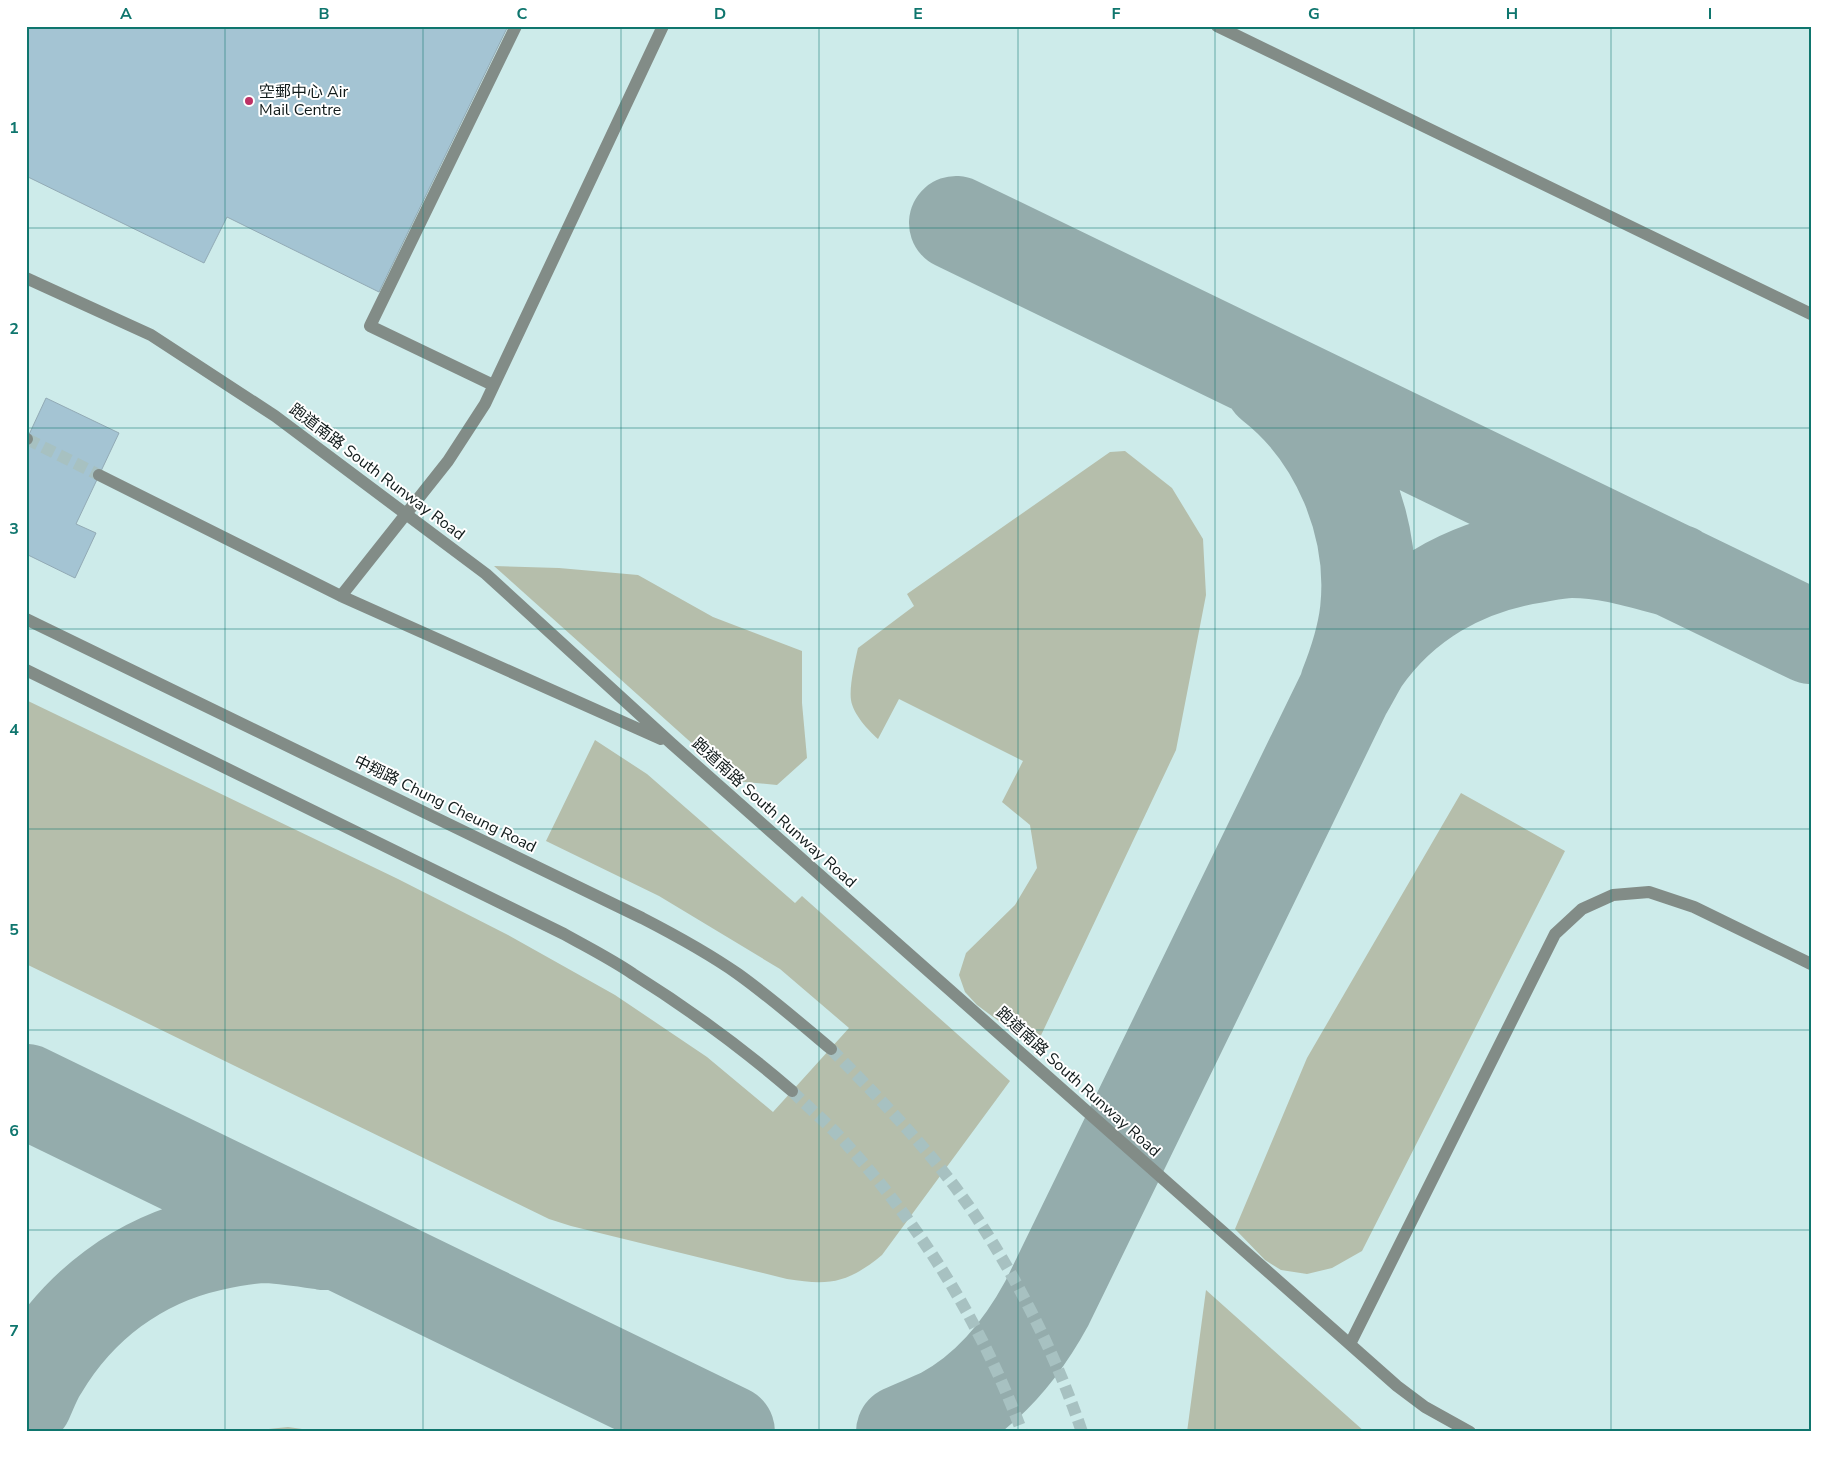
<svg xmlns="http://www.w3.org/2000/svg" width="1837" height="1458" font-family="'Nunito Sans','Noto Sans TC',sans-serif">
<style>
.green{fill:#b5beab}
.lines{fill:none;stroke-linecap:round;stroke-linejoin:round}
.taxiway{stroke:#94acac;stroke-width:94}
.building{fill:#a4c4d3;stroke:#92aab5}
.minor-tunnel{stroke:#a7c1c1;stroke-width:12;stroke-dasharray:12 6;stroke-linecap:butt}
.minor{stroke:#828c87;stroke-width:12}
.grid{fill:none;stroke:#0f766e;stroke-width:1;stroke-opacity:0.55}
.poi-dot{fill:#be3165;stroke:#fff;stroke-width:2}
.labels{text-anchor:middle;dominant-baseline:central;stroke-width:4;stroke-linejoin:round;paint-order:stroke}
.poi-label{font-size:16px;fill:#111b1b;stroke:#fff;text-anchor:start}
.street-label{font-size:16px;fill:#111b1b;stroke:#fff}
.neatline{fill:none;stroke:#0f766e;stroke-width:2}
.grid-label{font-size:16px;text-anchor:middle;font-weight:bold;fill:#0f766e}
</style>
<rect width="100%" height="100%" fill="#cdebea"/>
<path class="green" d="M1125 451 1172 488 1203 539 1206 595 1176 750 1035 1048 977 1005 965 992 959 975 966 953 1015 905 1037 868 1030 825 1002 802 1023 761 899 699 878 739C868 730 853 714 851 700 849 687 855 661 858 648L914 606 907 594 1110 452Z
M494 566 559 568 638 575 713 617 802 651V703L807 758 777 785 734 781Z
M26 700 398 879 508 935 615 995 707 1057 773 1112 849 1028 780 969 659 896 546 841 595 740 647 774 795 903 802 896 1010 1081 882 1255C848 1283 830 1286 787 1279L571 1226 549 1219 26 964Z
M1461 793 1565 851 1362 1251 1332 1268 1307 1274 1281 1270 1265 1260 1235 1229 1307 1058Z
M1206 1290 1365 1432H1187Z
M288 1427 323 1432H240Z"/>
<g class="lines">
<path class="taxiway" d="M956 223 1811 637
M1271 383C1338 435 1376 526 1367 611 1364 637 1356 662 1346 687
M26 1091 728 1432
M26 1400C31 1389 35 1378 41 1369 79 1305 139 1260 211 1244 229 1240 249 1236 267 1236 287 1237 305 1240 324 1243
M903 1432C916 1426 929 1421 942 1415 989 1390 1022 1349 1047 1303L1345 691C1351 681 1356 671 1362 661 1403 602 1464 567 1535 556 1547 554 1560 551 1572 551 1608 551 1642 562 1676 571"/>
</g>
<path class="building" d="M26 26H508L379 292 227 217 204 263 26 176Z
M46 398 119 433 76 524 96 533 75 578 26 554V441Z"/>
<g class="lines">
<path class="minor-tunnel" d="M27 439 99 475
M831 1049C882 1101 934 1154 975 1215 1019 1282 1056 1355 1082 1432
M792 1091C811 1110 832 1127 849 1147 924 1230 983 1327 1022 1432"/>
<path class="minor" d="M1217 26 1811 314
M26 278 151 335 275 416 486 574 672 744 1397 1386 1425 1407 1470 1432
M493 385 370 326 516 26
M26 439H27
M99 475 341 596 661 739
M341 596 448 461 485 404 663 26
M26 619 642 918C675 935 708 953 738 974 770 997 800 1023 831 1049
M26 670 564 934C587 947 611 959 633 974 689 1009 742 1048 792 1091
M1350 1344 1555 934 1582 909 1613 895 1649 892 1694 907 1811 964"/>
</g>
<path class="grid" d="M225 26V1432M423 26V1432M621 26V1432M819 26V1432M1018 26V1432M1215 26V1432M1414 26V1432M1611 26V1432M26 228H1811M26 428H1811M26 629H1811M26 829H1811M26 1030H1811M26 1230H1811"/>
<circle class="poi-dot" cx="249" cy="101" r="5"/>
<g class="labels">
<g class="poi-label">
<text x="259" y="92">空郵中心 Air<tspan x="259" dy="18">Mail Centre</tspan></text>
</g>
<g class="street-label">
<text transform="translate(377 472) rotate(37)">跑道南路 South Runway Road</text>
<text transform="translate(445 804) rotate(26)">中翔路 Chung Cheung Road</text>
<text transform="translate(774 813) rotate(42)">跑道南路 South Runway Road</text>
<text transform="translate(1078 1082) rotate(42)">跑道南路 South Runway Road</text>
</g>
</g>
<rect width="1837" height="1458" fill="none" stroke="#ffffff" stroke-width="55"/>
<rect x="28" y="28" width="1782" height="1402" class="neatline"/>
<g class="grid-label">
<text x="126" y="19">A</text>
<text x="324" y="19">B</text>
<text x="522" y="19">C</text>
<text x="720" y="19">D</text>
<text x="918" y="19">E</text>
<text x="1116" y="19">F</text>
<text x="1314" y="19">G</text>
<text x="1512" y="19">H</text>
<text x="1710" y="19">I</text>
<text x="14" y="133">1</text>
<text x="14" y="334">2</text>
<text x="14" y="534">3</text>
<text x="14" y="735">4</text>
<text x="14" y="935">5</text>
<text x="14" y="1136">6</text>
<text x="14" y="1336">7</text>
</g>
</svg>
